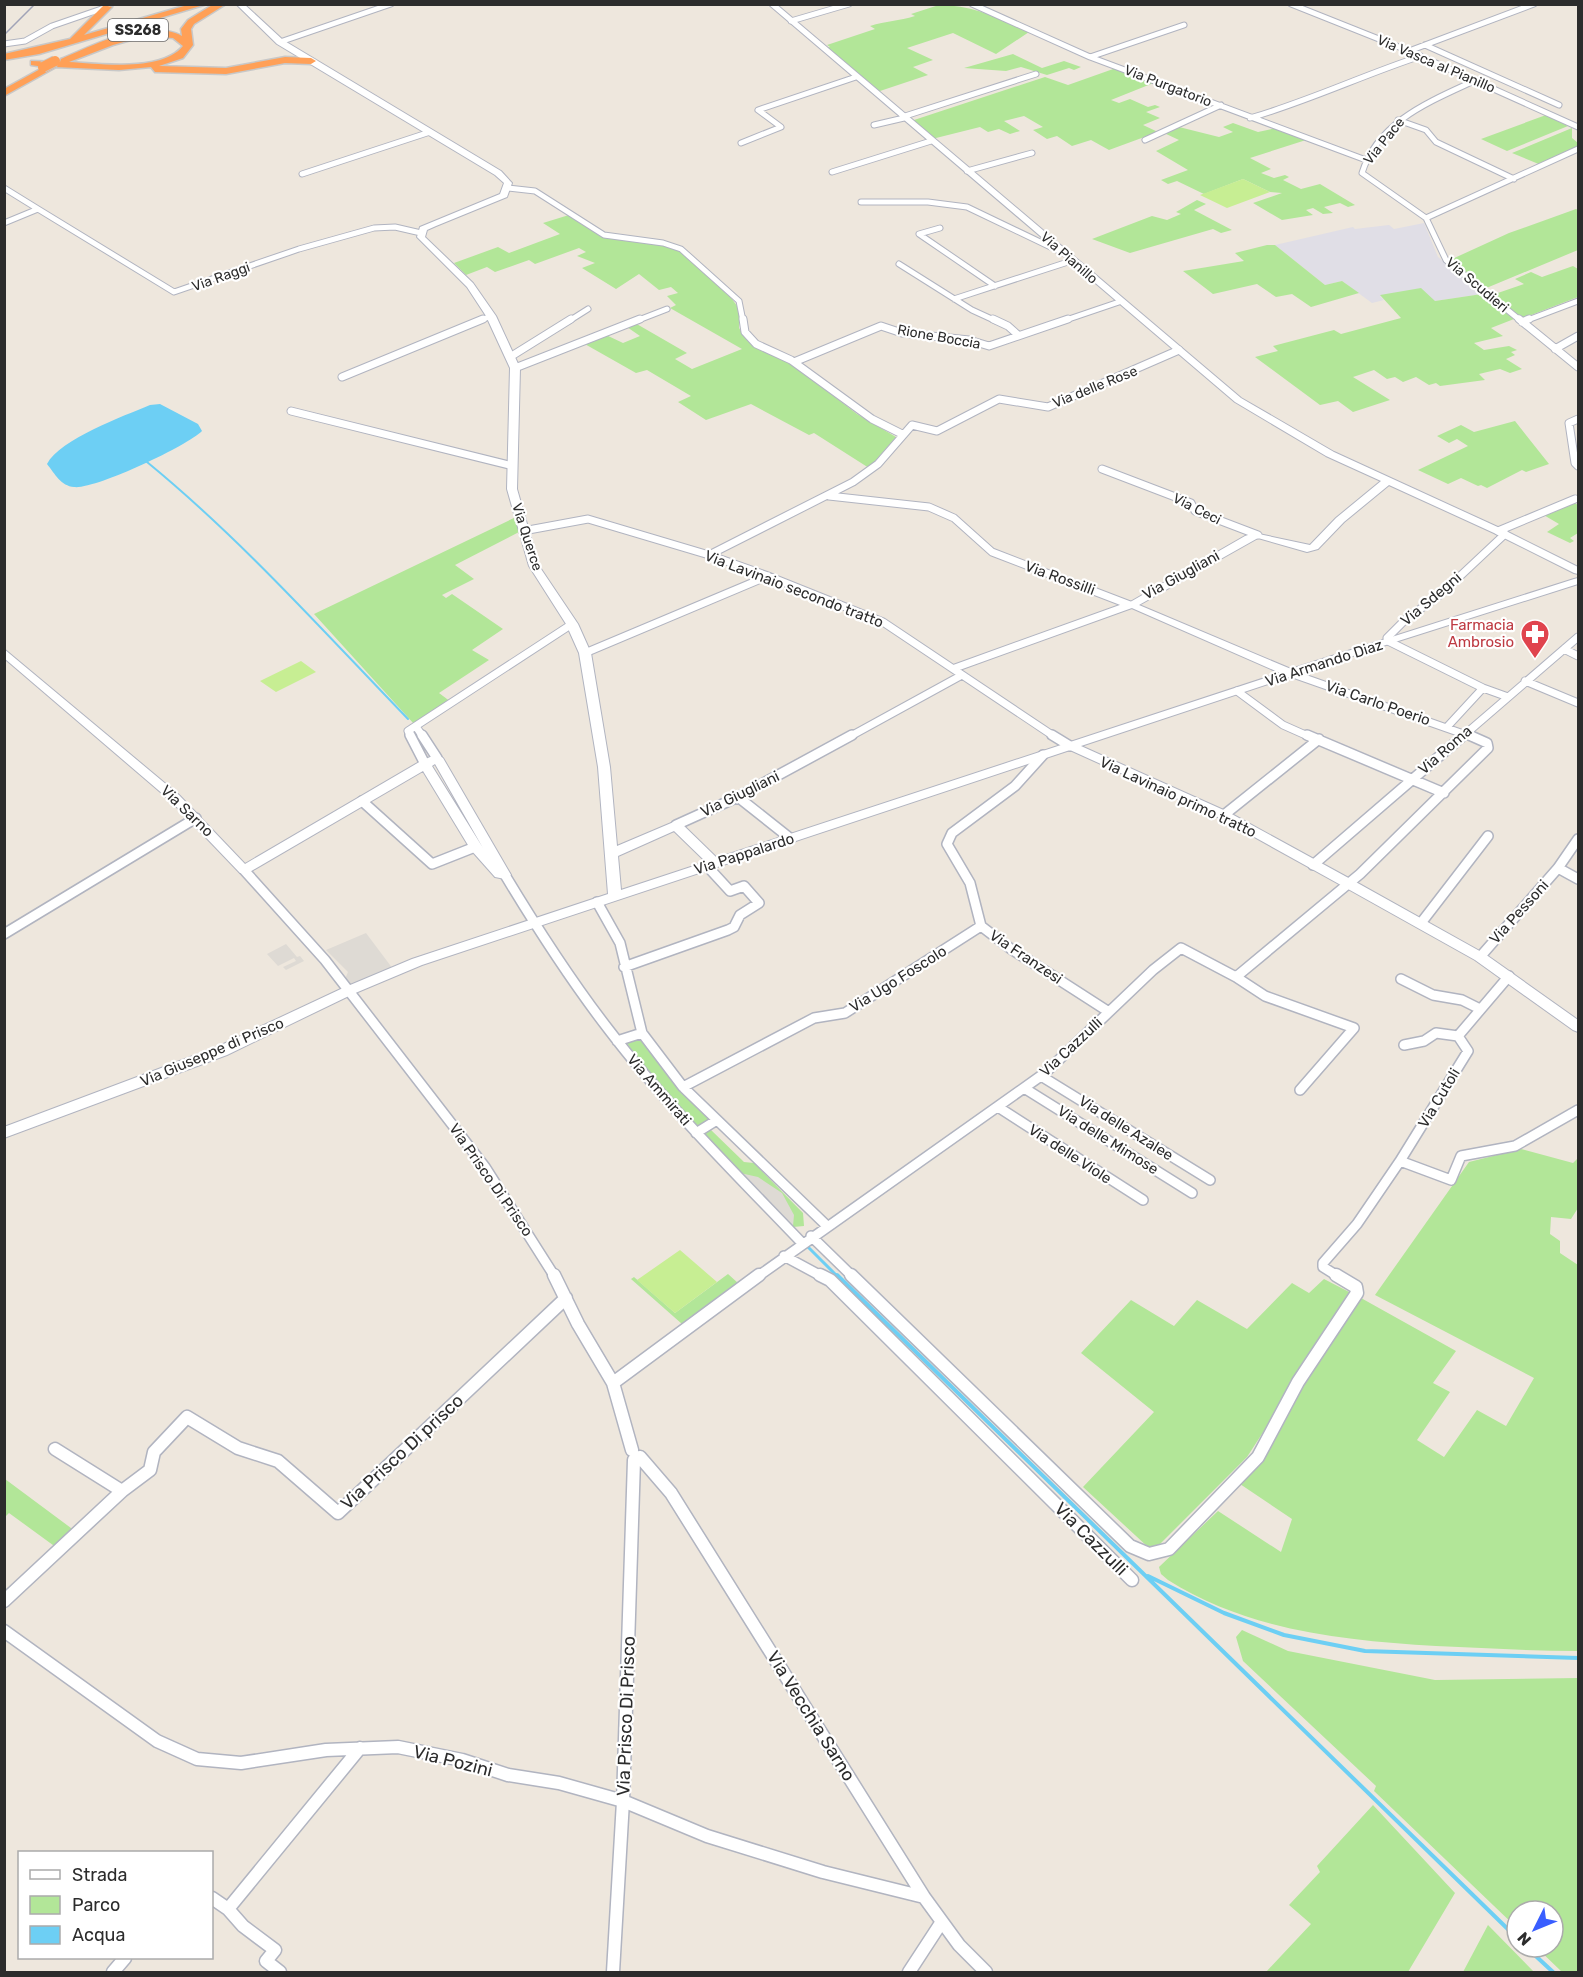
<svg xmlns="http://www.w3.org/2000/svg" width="1583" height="1977" font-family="Rubik,sans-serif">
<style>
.industrial{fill:#e0dee6}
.green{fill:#b2e698}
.pitch{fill:#c7ee93}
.plaza{fill:#dedad4}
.water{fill:#6dcff4}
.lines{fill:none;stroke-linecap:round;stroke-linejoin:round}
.stream-far2{stroke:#6dcff4;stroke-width:2}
.stream-far1{stroke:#6dcff4;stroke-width:3}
.stream{stroke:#6dcff4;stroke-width:4}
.street-far3-casing{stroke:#b1b4c0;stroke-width:7}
.street-far2-casing{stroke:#b1b4c0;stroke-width:9}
.street-far1-casing{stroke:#b1b4c0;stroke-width:12}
.street-casing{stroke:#b1b4c0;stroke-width:15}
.secondary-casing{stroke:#b1b4c0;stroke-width:2}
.highway-casing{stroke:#c8c8c8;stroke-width:3}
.street-far3{stroke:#fff;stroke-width:5}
.street-far2{stroke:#fff;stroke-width:7}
.street-far1{stroke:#fff;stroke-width:9}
.street{stroke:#fff;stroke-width:12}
.secondary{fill:#fff;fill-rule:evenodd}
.highway{fill:#ffa057;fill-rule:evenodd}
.rail{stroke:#a0a3b7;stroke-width:1.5}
.highway-bridge-casing{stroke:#c8c8c8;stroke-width:12;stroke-linecap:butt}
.highway-bridge{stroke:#ffa057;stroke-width:10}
.labels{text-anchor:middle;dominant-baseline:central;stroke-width:4.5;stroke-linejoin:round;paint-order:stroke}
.shield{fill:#fff;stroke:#6b6b6b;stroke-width:1.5}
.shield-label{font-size:14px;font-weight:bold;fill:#2c2c2c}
.far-street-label{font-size:14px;fill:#2c2c2c;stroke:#fff}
.street-label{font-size:15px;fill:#2c2c2c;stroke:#fff}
.health-label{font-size:15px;fill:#be3a42;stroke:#fff;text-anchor:end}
.near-street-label{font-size:18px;fill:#2c2c2c;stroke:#fff}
</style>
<rect width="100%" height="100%" fill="#eee7dd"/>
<path class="industrial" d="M1424 223 1438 257 1482 294 1435 301 1380 296 1384 300 1372 303 1342 281 1325 285 1275 245 1353 227 1355 229 1389 225 1394 229Z"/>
<path class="green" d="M939 5C973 5 999 18 1029 32L996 54 953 33 907 48 933 60 913 67 928 75 877 92 826 48 830 47 827 45 875 29 870 26C886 21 899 21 915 16L911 14Z
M1013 54 1042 68 1064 61 1081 67 1074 70 1069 68 1047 75 1021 67 1006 71 964 68Z
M1116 68 1156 82 1111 100 1119 103 1130 99 1148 107 1155 105 1160 107 1146 112 1160 118 1143 125 1158 132 1109 150 1091 140 1072 146 1057 136 1047 139 1033 130 1043 127 1024 116 1004 121 1020 131 1010 134 999 129 988 132 980 127 932 139 911 121 1045 77 1068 85Z
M1546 115 1568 126 1507 151 1481 139Z
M1233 123 1258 132 1276 128 1306 140 1250 158 1271 169 1261 173 1274 178 1285 175 1289 177 1283 180 1301 189 1320 184 1355 205 1348 207 1340 203 1324 207 1333 213 1323 214 1313 208 1306 210 1313 215 1282 220 1253 203 1282 193 1270 192 1243 179 1204 194 1177 181 1168 184 1161 180 1188 170 1156 151 1179 140 1164 133 1179 127 1219 137 1233 132 1223 127Z
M1572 128V138L1578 143V148L1541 165 1512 153Z
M1197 200 1206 204 1194 210 1232 230 1221 233 1213 229 1130 253 1092 239 1152 216 1167 220 1181 214 1176 212Z
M1576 209 1578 210V250L1484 289 1450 260 1509 233Z
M569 215 608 238 668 246 683 253 732 299 740 310 739 328 746 339 788 361 857 414 896 437 869 468 814 433 809 435 751 404 706 420 678 402 691 396 647 370 636 373 583 343 604 334 623 343 640 336 627 327 635 323 687 353 675 359 692 369 742 349 670 308 676 305 667 296 678 293 671 287 659 290 639 274 616 289 582 268 595 263 577 256 586 252 579 248 535 264 529 260 495 272 487 267 466 275 454 263 498 247 509 253 560 234 543 223Z
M1267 245H1275L1325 285 1342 281 1359 293 1311 307 1292 294 1276 297 1257 284 1213 294 1183 271 1244 261 1235 253Z
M1573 266 1578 269V297L1521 319 1492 295 1524 284 1515 279 1531 272 1542 277Z
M1421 288 1435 301 1482 294 1514 319 1491 328 1503 336 1474 343 1484 350 1509 346 1517 350 1511 352 1515 355 1506 359 1522 369 1510 373 1500 369 1479 374 1485 380 1440 386 1436 383 1429 385 1416 377 1403 382 1395 377 1387 379 1374 370 1353 377 1390 400 1353 412 1338 401 1320 405 1255 357 1278 351 1273 346 1334 330 1341 334 1401 318 1380 295Z
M1515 421 1549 464 1526 472 1522 470 1487 488 1481 485 1478 486 1461 478 1448 484 1418 470 1468 446 1457 439 1449 443 1437 436 1461 425 1474 432Z
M1573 502 1578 505V533L1570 538 1574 541 1570 543 1547 532 1559 524 1542 514Z
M516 517 519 532 455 565 474 579 442 595 446 598 452 594 503 629 472 650 489 660 439 693 451 702 414 724 314 614Z
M640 1039 667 1075 709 1119 696 1127 643 1067 627 1043Z
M710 1129 744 1162 754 1163 803 1213 804 1226 793 1227 702 1134Z
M1521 1149 1573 1163 1578 1158V1208L1571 1219 1551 1217 1550 1234 1560 1241V1253L1578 1265V1651C1531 1651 1484 1648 1436 1646 1343 1640 1249 1631 1168 1580L1161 1574 1159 1567 1218 1511 1281 1552 1292 1519 1240 1484 1258 1465 1299 1393 1361 1298 1456 1351 1433 1383 1450 1392 1417 1440 1444 1457 1477 1410 1506 1426 1534 1378 1375 1295 1469 1162Z
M728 1274 738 1283 682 1324 631 1279 634 1277 675 1313Z
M1324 1279 1353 1294 1247 1457 1156 1548H1149L1083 1487 1154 1412 1081 1353 1131 1300 1174 1326 1197 1300 1247 1329 1292 1283 1309 1293Z
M5 1479 75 1531 57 1548 9 1513 5 1517Z
M1242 1630 1288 1651 1435 1680 1578 1678V1972H1562L1536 1947H1553V1911H1517V1928L1374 1791 1376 1786 1243 1661 1236 1637Z
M1373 1805 1455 1893 1408 1972H1266L1311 1924 1289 1905 1320 1872 1317 1866Z
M1488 1925 1534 1972H1463Z"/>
<path class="pitch" d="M1243 179 1270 192 1227 208 1200 195Z
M301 661 316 672 276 692 260 681Z
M680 1250 717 1282 675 1313 637 1280Z"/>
<path class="plaza" d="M366 933 393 969 355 985 349 984 345 979 348 972 326 950Z
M286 944 297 957 300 956 304 961 286 970 283 967 296 961 294 958 278 966 267 954Z
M740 1173 758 1177 782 1193 794 1215 793 1226Z"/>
<path class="water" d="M160 404 198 424 202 431C187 446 94 490 74 487 61 486 55 474 47 464 60 439 124 416 150 405Z"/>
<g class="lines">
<path class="stream-far2" d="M147 462C241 539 324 632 408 719"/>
<path class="stream-far1" d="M808 1247 838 1277"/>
<path class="stream" d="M837 1275 1517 1938
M1148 1576 1224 1613 1284 1635 1365 1651 1578 1658
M1526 1947 1553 1972"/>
<g class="street-far3-casing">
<path id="street-far3" d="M972 4 1090 57 1366 160
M1291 4 1409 51 1578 127
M791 21 849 4
M280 42 391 4
M4 44 25 41 52 26 107 7
M1425 45 1559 105
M1409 51 1534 4
M1090 57 1184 25
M1476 80C1431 101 1378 121 1362 173L1426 218 1446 260 1521 321
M902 117 1036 74
M1250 118C1309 101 1363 75 1421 56
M1398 120 1426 130 1436 142 1514 179
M874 125 904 118
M1145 140 1221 105
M741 143 781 127 758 110 856 77
M967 171 1032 153
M832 172 931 141
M302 174 430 132
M4 188 38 209
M508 188 535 191 604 235 663 243 681 249 739 301 743 321
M861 202H928L967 207 1063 253
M1426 218 1578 149
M4 223 38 209 174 292 299 249 374 228 395 227 421 233
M940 228 919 234 995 286
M899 264 972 310 996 321
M954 299 1071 261
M479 321 491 316
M569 321 588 309
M636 321 667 309
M1063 321 1119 302
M1525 321 1578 301"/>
</g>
<g class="street-far2-casing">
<path id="street-far2" d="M743 319 745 332 756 344 791 360 872 419 902 434
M993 319 1008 326 1018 335
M1519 319 1578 367
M1522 322 1529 319
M1555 349 1578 336
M510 357 571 319
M794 362 881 326 902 333 969 340 989 346 1068 319
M515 368 640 319
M342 377 483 319
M291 411 513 466
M1578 419 1569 423 1575 463 1578 466
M1102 469 1191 503 1195 511 1258 535
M829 496 929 507 954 518 992 552 1130 605
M523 531 588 519 709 555 768 576 883 622 1055 737
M1498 531 1575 499
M1505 534 1441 594 1405 620 1387 638 1388 641 1483 688 1508 697
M709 555 853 482 878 464 912 425 937 431 999 399 1048 407 1179 350
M1564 649 1578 656
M585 653 768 576
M955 668 1130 605
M1293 674 1472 737
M1525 681 1578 703
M1237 691 1283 725 1310 737
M1447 727 1483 688
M417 728 423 737
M411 737 408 731 572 624
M849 737 962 675
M1462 737 1578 637"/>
</g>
<g class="street-far1-casing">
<path id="street-far1" d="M410 735 425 764
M422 735 437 758
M1052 735 1070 746
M1307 735 1444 793
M1043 755 1015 786 952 833 947 844 970 883 981 926 1011 949 1109 1012
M738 797 791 839
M362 801 432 864 475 847
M1224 815 1319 739
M676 825 738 797 852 735
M1313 865 1464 735
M1558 868 1578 879
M244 870 325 960 485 1167 555 1277
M505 875C537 928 571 981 609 1030 667 1106 736 1174 802 1243
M597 902 620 943 642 1033 683 1087 826 1225
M1421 923 1488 836
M4 934 196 818
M1480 957 1558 868 1578 839
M624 967 728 930 734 927 740 915 759 903 744 886 730 891 707 866
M1236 977 1360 874 1488 748 1487 743 1469 735
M1401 979 1433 995 1462 1000 1480 1009
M1458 1036 1468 1051 1400 1161 1451 1180 1461 1156 1515 1146 1578 1110
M617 1041 642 1033
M1404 1045 1424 1041 1436 1033 1458 1036 1509 976
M1041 1076 1210 1180
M683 1087 814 1018 845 1013 981 926
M1024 1088 1192 1193
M998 1107 1143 1200
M696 1133 717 1120
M811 1236 853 1277
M784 1256 823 1277
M757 1277 1045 1073 1153 970 1181 948 1236 977 1265 996 1354 1028 1300 1090
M1339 1277 1323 1267V1263L1357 1224 1400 1161"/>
</g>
<g class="street-casing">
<path id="street" d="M554 1275 578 1324 613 1383 632 1450
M820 1275 830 1280 1132 1580
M851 1275 1130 1546 1149 1554 1169 1549 1258 1457 1298 1382 1357 1293 1356 1287 1336 1275
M613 1383 759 1275
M640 1457 671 1493 924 1897 959 1945 986 1972
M122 1491 150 1470 154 1452 187 1417 238 1448 278 1461 338 1513 566 1298
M4 1601 122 1491 55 1449
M4 1631 157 1741 197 1759 241 1763 326 1750 398 1747 462 1760 508 1775 559 1783 623 1801 707 1836 823 1872 924 1897
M212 1898 228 1909 360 1748
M228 1909 243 1926 275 1950 266 1961 280 1972
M113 1972 125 1958
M613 1972 623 1801 634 1460
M909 1972 941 1923"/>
</g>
<g class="secondary-casing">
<path id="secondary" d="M107 4H117L105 8Z
M236 4H244L283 40 501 171 512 183 507 197 436 226 427 230 425 237 473 283 496 316 520 368 517 489 539 566 578 624 591 653 610 767 617 846 676 821 680 822 717 858 1280 673 1125 605 1245 536 1254 533 1310 545 1336 518 1381 481 1326 456 1235 402 768 4H776L1241 398 1334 452 1502 529 1578 567V574L1574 573 1494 533 1389 485 1344 522 1318 549 1307 552 1258 538 1139 605 1291 669 1574 579 1578 578V584L1392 643 1081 746 1228 812 1354 881 1485 954 1578 1020V1032L1573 1030 1475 960 1348 889 1220 818 1070 750 422 965 353 994 227 1055 4 1138V1127L217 1047 343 988 412 959 608 894 598 767 579 653 566 624 529 566 507 489 510 368 486 316 467 287 417 237 420 227 500 194 504 183 495 175 277 44ZM674 831 706 862 621 890 618 856Z
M4 649 179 795 245 864 421 761 437 754 443 758 511 875 505 879 495 877 471 850 423 771 248 873H240L171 801 4 658ZM435 764 483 848 432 766Z"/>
</g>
<g class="highway-casing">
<path id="highway" d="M191 4H207L39 54 4 60V54L70 39 104 5 112 7 84 35Z
M214 4H226L194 24 191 29 193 45 183 58 159 66 226 68 285 57 311 58 316 61 311 64 285 63 226 74 155 72 151 67 119 70 56 67 4 96V89L44 67 31 65V61L60 62 61 59C95 45 145 17 182 36L181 29 188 20ZM145 36 173 38 183 46C162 72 100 64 69 62L113 45Z"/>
</g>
<use href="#street-far3" class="street-far3"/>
<use href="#street-far2" class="street-far2"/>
<use href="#street-far1" class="street-far1"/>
<use href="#street" class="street"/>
<use href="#secondary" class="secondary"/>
<use href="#highway" class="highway"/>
<path class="rail" d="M4 35 35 4"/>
<g class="highway-bridge-casing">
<path id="highway-bridge" d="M43 67 55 61"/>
</g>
<use href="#highway-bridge" class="highway-bridge"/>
</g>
<defs>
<g id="pharmacy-pin" transform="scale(1.5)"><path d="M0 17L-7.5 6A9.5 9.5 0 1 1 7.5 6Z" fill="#e0444e" stroke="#fff"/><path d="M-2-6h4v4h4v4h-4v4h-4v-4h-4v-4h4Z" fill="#fff"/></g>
</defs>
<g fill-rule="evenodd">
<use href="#pharmacy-pin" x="1535" y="634"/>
</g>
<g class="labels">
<rect class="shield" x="108" y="19" width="60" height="22" rx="4.5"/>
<g class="shield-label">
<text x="138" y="30">SS268</text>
</g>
<g class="far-street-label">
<text transform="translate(1436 64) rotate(23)">Via Vasca al Pianillo</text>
<text transform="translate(1168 86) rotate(21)">Via Purgatorio</text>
<text transform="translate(1384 141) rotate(-51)">Via Pace</text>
<text transform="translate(1069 258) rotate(41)">Via Pianillo</text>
<text transform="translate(221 277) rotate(-20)">Via Raggi</text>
<text transform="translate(1477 285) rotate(40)">Via Scudieri</text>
<text transform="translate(939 337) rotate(10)">Rione Boccia</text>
<text transform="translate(1095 387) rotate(-22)">Via delle Rose</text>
<text transform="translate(1197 509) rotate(27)">Via Ceci</text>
<text transform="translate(527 537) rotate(72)">Via Querce</text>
</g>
<g class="street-label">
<text transform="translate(1181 575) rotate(-29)">Via Giugliani</text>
<text transform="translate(1060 578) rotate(20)">Via Rossilli</text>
<text transform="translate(794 589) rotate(21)">Via Lavinaio secondo tratto</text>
<text transform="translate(1431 599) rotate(-40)">Via Sdegni</text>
<text transform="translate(1324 663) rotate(-18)">Via Armando Diaz</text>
<text transform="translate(1378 703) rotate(19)">Via Carlo Poerio</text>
<text transform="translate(1445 750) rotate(-41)">Via Roma</text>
<text transform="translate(740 794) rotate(-26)">Via Giugliani</text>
<text transform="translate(1178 797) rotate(25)">Via Lavinaio primo tratto</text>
<text transform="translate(187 811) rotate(44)">Via Sarno</text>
<text transform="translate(744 854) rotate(-18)">Via Pappalardo</text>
<text transform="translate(1519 912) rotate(-48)">Via Pessoni</text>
<text transform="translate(1026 957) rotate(34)">Via Franzesi</text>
<text transform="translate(898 979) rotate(-32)">Via Ugo Foscolo</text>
<text transform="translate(1071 1047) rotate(-43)">Via Cazzulli</text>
<text transform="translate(212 1052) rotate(-23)">Via Giuseppe di Prisco</text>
<text transform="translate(659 1090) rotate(49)">Via Ammirati</text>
<text transform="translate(1439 1098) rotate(-59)">Via Cutoli</text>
<text transform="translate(1126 1128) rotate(32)">Via delle Azalee</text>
<text transform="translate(1108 1140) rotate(32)">Via delle Mimose</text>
<text transform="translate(1070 1154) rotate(33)">Via delle Viole</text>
<text transform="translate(491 1180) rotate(55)">Via Prisco Di Prisco</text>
</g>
<g class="health-label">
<text x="1514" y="625">Farmacia<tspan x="1514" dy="17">Ambrosio</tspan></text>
</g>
<g class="near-street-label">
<text transform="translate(402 1452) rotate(-43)">Via Prisco Di prisco</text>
<text transform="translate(1091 1539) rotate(45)">Via Cazzulli</text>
<text transform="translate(626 1716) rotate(-88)">Via Prisco Di Prisco</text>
<text transform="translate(811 1716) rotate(58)">Via Vecchia Sarno</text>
<text transform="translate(453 1761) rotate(14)">Via Pozini</text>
</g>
</g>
<rect width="1583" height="1977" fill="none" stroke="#2c2c2c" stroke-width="12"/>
<rect x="18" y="1851" width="195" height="108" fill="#ffffff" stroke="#ababab" stroke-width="1.5"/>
<rect x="30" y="1870" width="30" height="9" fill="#ffffff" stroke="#ababab" stroke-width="1.5"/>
<text x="72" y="1881" font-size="18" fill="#2c2c2c">Strada</text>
<rect x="30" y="1896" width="30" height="18" fill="#b2e698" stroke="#ababab" stroke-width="1.5"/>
<text x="72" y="1911" font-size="18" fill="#2c2c2c">Parco</text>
<rect x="30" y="1926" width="30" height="18" fill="#6dcff4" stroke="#ababab" stroke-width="1.5"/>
<text x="72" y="1941" font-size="18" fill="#2c2c2c">Acqua</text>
<g transform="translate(1535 1929) rotate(227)"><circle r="28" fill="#ffffff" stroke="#ababab" stroke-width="1.5"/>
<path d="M0-4.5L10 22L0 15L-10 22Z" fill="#395eff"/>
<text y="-9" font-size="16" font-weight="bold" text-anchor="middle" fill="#2c2c2c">N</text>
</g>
</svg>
